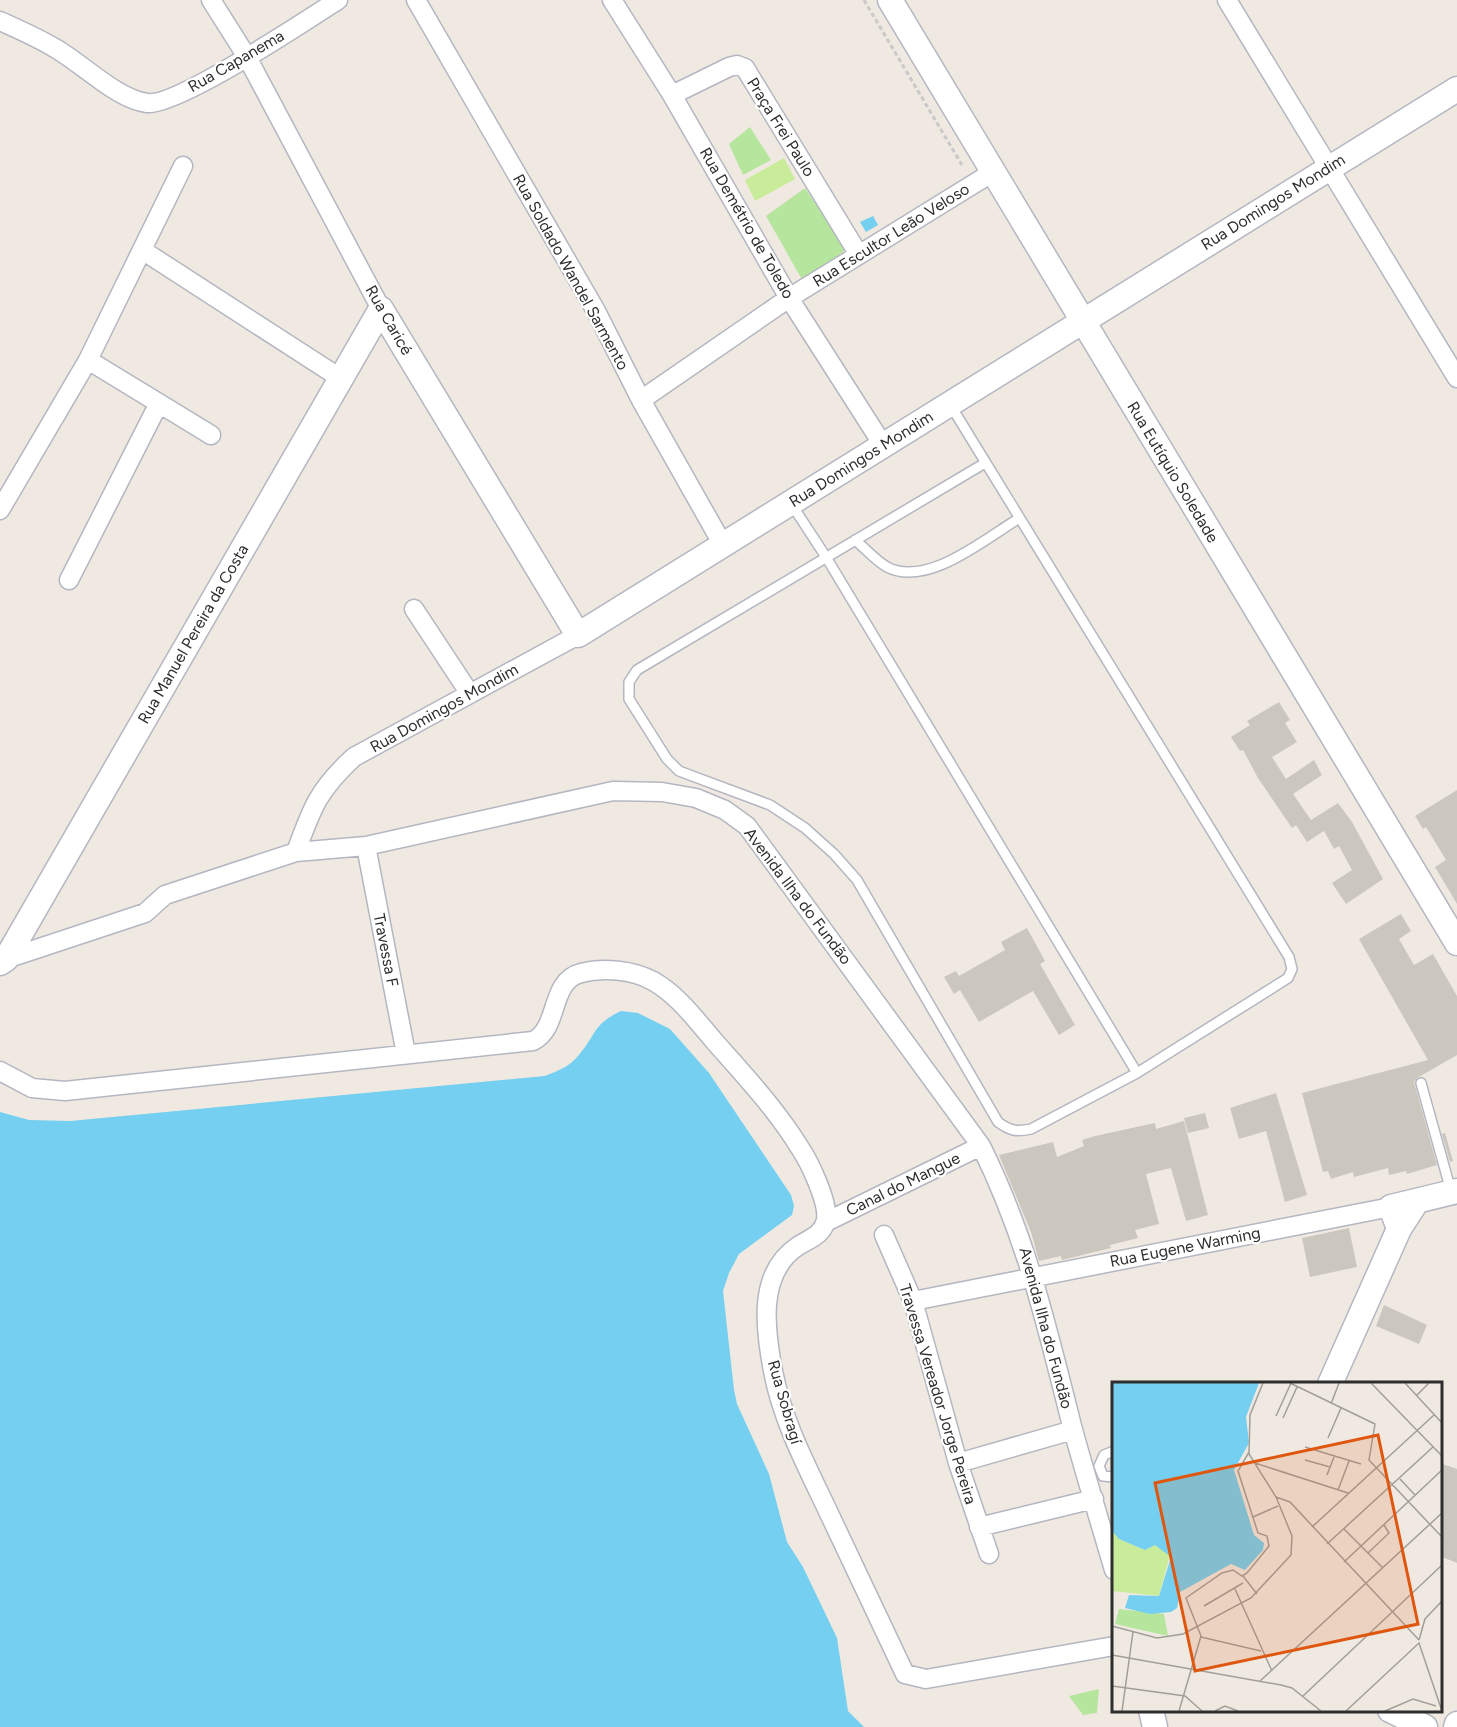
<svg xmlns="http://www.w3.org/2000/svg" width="1457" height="1727" font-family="Figtree,sans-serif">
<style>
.green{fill:#b6e59e}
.pitch{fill:#c9ec9a}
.water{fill:#75cff0}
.building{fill:#cbc7bf}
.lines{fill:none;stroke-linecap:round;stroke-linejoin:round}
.lane-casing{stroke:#b4b7c1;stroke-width:12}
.street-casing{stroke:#b4b7c1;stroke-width:21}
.secondary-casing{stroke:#b4b7c1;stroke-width:27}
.path{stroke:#c9c9c9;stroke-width:3;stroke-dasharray:4.5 3;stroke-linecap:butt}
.lane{stroke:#fff;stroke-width:9}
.street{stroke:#fff;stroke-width:18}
.secondary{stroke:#fff;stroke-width:24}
.labels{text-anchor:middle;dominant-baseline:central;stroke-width:4.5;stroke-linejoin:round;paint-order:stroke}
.street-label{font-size:16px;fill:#2e2e2e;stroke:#fff}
.inset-road{fill:none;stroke:#a29e99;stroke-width:1.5}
.view{fill:#df570e;fill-opacity:0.15;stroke:#df570e;stroke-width:3}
.inset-edge{fill:none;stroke:#2e2e2e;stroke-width:3}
</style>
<rect width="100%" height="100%" fill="#efe9e1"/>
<path class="green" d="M750 127 771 160 743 175 729 144Z
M805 188 846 249 804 283 766 216Z
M1099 1689 1097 1713 1083 1715 1069 1696Z"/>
<path class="pitch" d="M784 158 795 179 755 201 745 180Z"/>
<path class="water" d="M873 216 878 225 866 232 860 222Z
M621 1011 638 1013 670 1029 709 1073 791 1195 794 1206 792 1215 739 1254 729 1273 723 1291 734 1390 737 1404 769 1474 787 1542 803 1567 837 1638 848 1711 864 1727H0V1112L29 1120 70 1121 545 1076C558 1071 570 1066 578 1056 597 1034 592 1025 621 1011Z"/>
<path class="building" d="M1279 702 1290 720 1285 723 1297 742 1272 757 1286 779 1314 760 1322 775 1293 794 1311 820 1338 803 1352 822 1383 879 1346 904 1332 883 1352 870 1339 846 1334 849 1324 831 1307 842 1296 825 1292 828 1258 778 1243 750 1240 751 1231 737 1250 725 1247 721Z
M1457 790V904L1435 867 1446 860 1426 827 1423 829 1415 816Z
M1401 914 1411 931 1399 939 1414 965 1433 954 1457 996V1055L1417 1078 1414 1082 1437 1165 1407 1174 1406 1171 1389 1175 1388 1168 1354 1177 1353 1172 1331 1179 1328 1171 1323 1172 1302 1093 1428 1060 1359 939Z
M1027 928 1045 961 1040 964 1075 1025 1059 1035 1033 991 979 1022 960 990 954 994 944 977 956 971 959 976 1005 950 1001 942Z
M1276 1093 1307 1195 1285 1202 1266 1131 1239 1139 1230 1108Z
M1205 1113 1209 1128 1188 1133 1184 1118Z
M1184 1121 1208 1215 1186 1221 1171 1168 1146 1174 1159 1224 1135 1230 1138 1238 1110 1245 1111 1248 1062 1260 1061 1256 1039 1261 1031 1232 999 1155 1053 1142 1057 1157 1084 1146 1082 1140 1095 1136 1155 1123 1156 1129Z
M1445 1133 1453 1161 1450 1162 1442 1134Z
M1349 1228 1357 1267 1310 1277 1302 1238Z
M1384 1305 1427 1325 1419 1344 1376 1326Z
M1440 1463 1457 1469V1563L1440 1556Z"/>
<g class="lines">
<g class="lane-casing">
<path id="lane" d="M951 406 1289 957 1292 969 1288 978 1137 1073 1031 1129C1017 1132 1010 1131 998 1122L857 880 834 854 805 828 770 805 679 771 667 759 629 699V682L637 670 985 463
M792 505 826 557 1137 1073
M855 540C865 548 876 561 887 567 927 588 985 539 1018 519
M1421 1083 1451 1191
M1114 1451 1104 1455 1099 1466 1103 1476 1114 1477"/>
</g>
<g class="street-casing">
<path id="street" d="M211 0 247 57 381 309
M416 0 596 311 641 400 723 545
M612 0 672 95 789 298 883 445
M1227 0 1457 378
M0 21C18 29 36 37 53 47 81 62 116 99 147 103 176 107 307 20 338 0
M672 95 729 67 737 65 745 68 859 255
M142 250 340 378
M88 360 211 435
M641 400 789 298 993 172
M0 510 88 360 183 166
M69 580 159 403
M414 609 470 694
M366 846 406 1054
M296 852C312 807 319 789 354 757L578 635
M6 959 145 913 165 895 296 852 366 846 613 791 662 792 696 798 725 810 747 826 981 1146C1027 1239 1047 1327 1072 1426 1085 1474 1100 1522 1114 1570
M0 1071 32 1088 65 1091 533 1041C560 1028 549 981 581 973 603 967 633 970 653 981 678 995 696 1020 715 1042 745 1076 776 1109 800 1148 810 1163 829 1203 826 1220 823 1235 809 1239 798 1246 757 1273 765 1329 773 1371 782 1419 805 1463 826 1507 852 1563 879 1618 905 1674L926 1679 1114 1646
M826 1222 981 1146
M884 1235 913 1301 958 1463 989 1554
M913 1301 1391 1207
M958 1463 1073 1430
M979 1527 1094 1499"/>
</g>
<g class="secondary-casing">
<path id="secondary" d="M890 0 1457 943
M0 963 6 959 381 309 578 635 1457 89
M1399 1229 1391 1207 1457 1191
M1330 1384 1399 1229 1417 1201
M1151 1710 1155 1727
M1390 1710 1425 1727
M1456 1727 1457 1724"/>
</g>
<path class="path" d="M864 0 962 165"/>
<use href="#lane" class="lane"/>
<use href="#street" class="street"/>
<use href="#secondary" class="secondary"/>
</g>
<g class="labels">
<g class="street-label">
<text transform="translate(236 61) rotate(-30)">Rua Capanema</text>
<text transform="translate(781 127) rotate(58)">Praça Frei Paulo</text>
<text transform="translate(1273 202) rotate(-32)">Rua Domingos Mondim</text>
<text transform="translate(747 223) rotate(60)">Rua Demétrio de Toledo</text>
<text transform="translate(891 235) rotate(-32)">Rua Escultor Leão Veloso</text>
<text transform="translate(571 272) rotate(61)">Rua Soldado Wandel Sarmento</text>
<text transform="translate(389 320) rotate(60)">Rua Caricé</text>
<text transform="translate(861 459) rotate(-32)">Rua Domingos Mondim</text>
<text transform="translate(1173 472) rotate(59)">Rua Eutíquio Soledade</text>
<text transform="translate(193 634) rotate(-60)">Rua Manuel Pereira da Costa</text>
<text transform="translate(444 708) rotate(-29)">Rua Domingos Mondim</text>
<text transform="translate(798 896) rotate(53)">Avenida Ilha do Fundão</text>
<text transform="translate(386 950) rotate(79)">Travessa F</text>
<text transform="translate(903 1184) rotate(-26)">Canal do Mangue</text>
<text transform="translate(1185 1247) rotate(-11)">Rua Eugene Warming</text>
<text transform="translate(1046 1328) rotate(75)">Avenida Ilha do Fundão</text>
<text transform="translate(938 1394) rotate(73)">Travessa Vereador Jorge Pereira</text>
<text transform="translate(785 1402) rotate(74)">Rua Sobragí</text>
</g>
</g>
<g transform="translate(1112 1382)">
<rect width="330" height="330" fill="#efe9e1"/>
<path d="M7 227 52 232 56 254 3 242Z" fill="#b6e59e"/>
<path d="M0 149 7 157 33 168 43 163 58 173 47 214 0 209Z" fill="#c9ec9a"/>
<path d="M0 1H147L134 35 137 61 122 88 142 153 152 161 151 168 133 188 119 182 68 210 65 226 59 230 38 232 13 226 17 213 47 214 59 175 43 163 33 168 7 157 0 149Z" fill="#75cff0"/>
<path class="inset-road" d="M178 1 263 42 257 78 330 155M259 1 330 74M293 1 330 41M304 14 317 1M219 22 227 1M164 34 179 1M171 36 185 5M216 56 229 26M193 65 249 82M193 78 218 85M143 81 236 111M215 93 222 75M288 97 303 113M226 108 237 79M164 115 178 120 307 258M141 135 166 124M200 145 322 33M232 147 271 186M215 162 321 65M256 171 277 151 272 143M232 180 330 88M131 194 145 212M123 207 160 289M92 224 131 201M0 244 45 256 71 252 139 216 179 173 180 154 164 115 137 72 138 33 151 1M89 255 149 269M307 258 313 237 330 219M0 273 169 303 180 306 209 329M148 299 330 131M0 304 73 314 90 329M191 314 330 183M10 329 21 250M67 329 89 254 74 216 110 191 121 188 130 194 135 191 157 164 155 154 146 151 126 89 137 70M103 329 113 324 126 329M234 329 307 261 330 329M273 329 301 317 324 324"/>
<path class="view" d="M266 53 306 242 83 289 43 101Z"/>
<rect width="330" height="330" class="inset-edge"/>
</g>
</svg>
